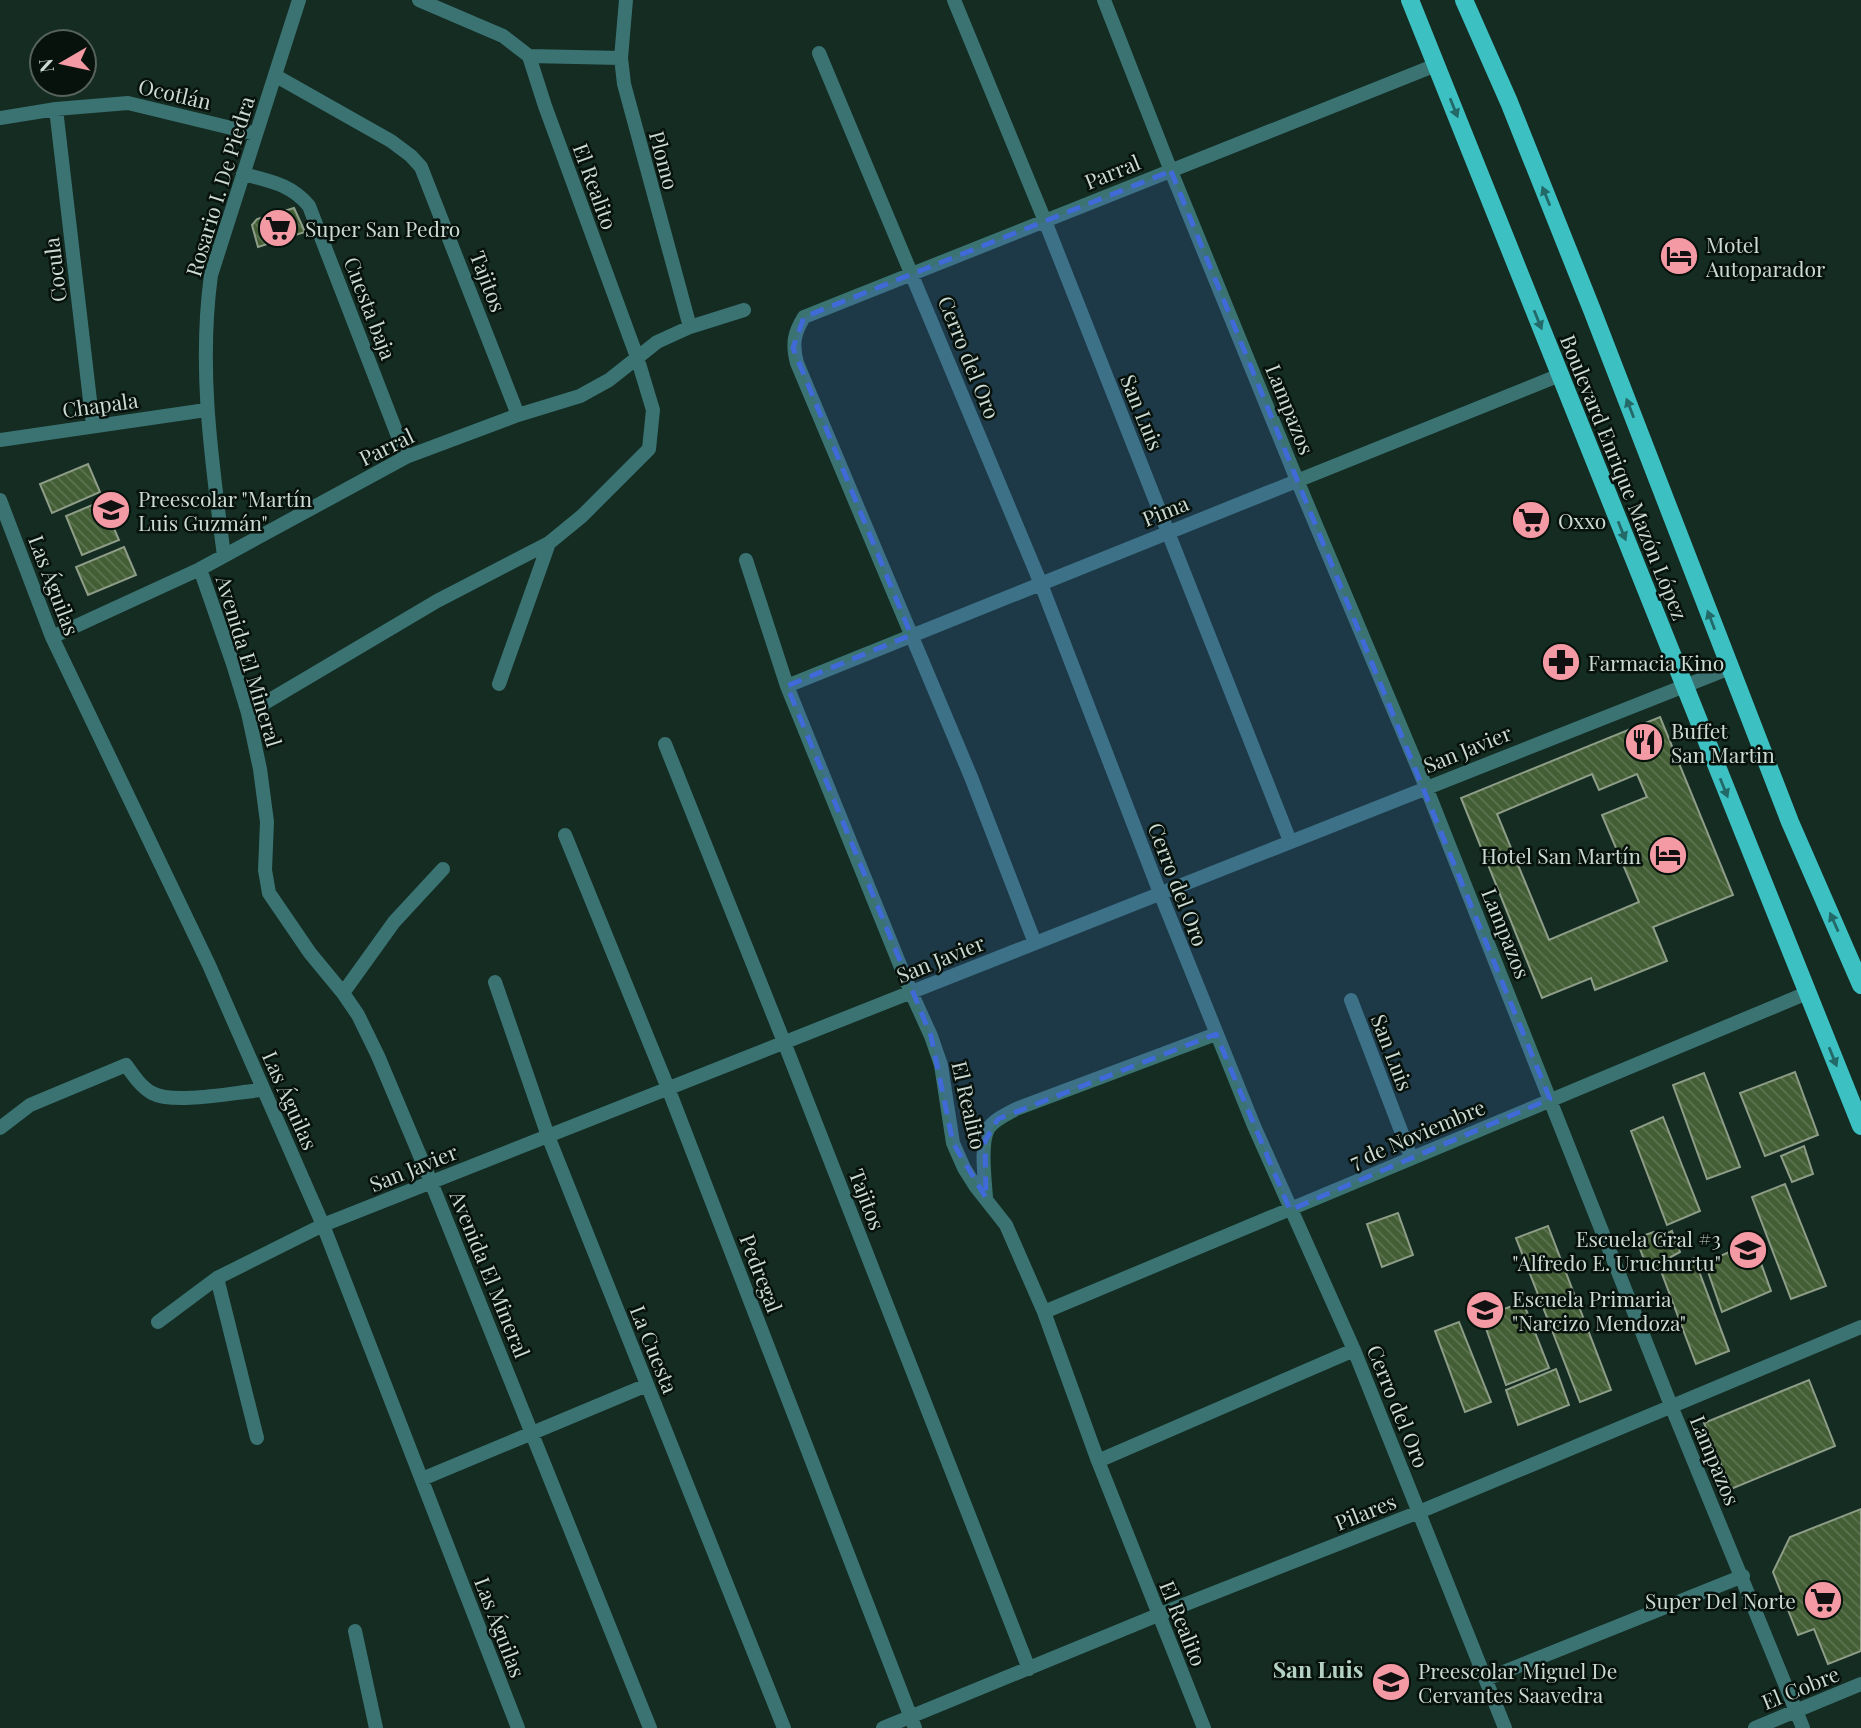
<svg xmlns="http://www.w3.org/2000/svg" width="1861" height="1728" font-family="'Playfair Display',serif">
<style>
.building{fill:url(#building-back-hatch);stroke:#8e9d87;stroke-width:2;fill-rule:evenodd}
.lines{fill:none;stroke-linecap:round;stroke-linejoin:round}
.street{stroke:#3b7373;stroke-width:14}
.primary{stroke:#3cc0c2;stroke-width:18}
.oneway{fill:#226968}
.marked{fill:#406ad7;fill-opacity:0.2;stroke:#406ad7;stroke-width:5;stroke-dasharray:14 9;stroke-linejoin:round}
.labels{text-anchor:middle;dominant-baseline:central;stroke-width:5;stroke-linejoin:round;paint-order:stroke}
.street-label{font-size:21px;fill:#cbdad3;stroke:#08120d}
.poi-label{font-size:21px;fill:#cbdad3;stroke:#08120d;text-anchor:start}
.neighbourhood-label{font-size:23px;font-weight:bold;fill:#b4d1c3;stroke:#08120d}
</style>
<defs>
<pattern id="building-back-hatch" width="6" height="6" patternUnits="userSpaceOnUse" patternTransform="scale(1.75)"><rect width="6" height="6" fill="#435e35"/><path d="M-1 5l2 2M0 0l6 6M5-1l2 2" fill="none" stroke="#5d7451"/></pattern>
</defs>
<rect width="100%" height="100%" fill="#142c22"/>
<path class="building" d="M294 208 305 232 258 247 252 225 257 219Z
M88 464 100 492 52 513 40 484Z
M102 501 119 540 82 555 66 516Z
M124 547 136 575 88 595 76 567Z
M1660 717 1733 895 1653 927 1667 961 1595 990 1591 978 1542 998 1461 798ZM1592 774 1599 790 1637 774 1647 797 1602 815 1639 902 1549 940 1497 814Z
M1795 1072 1818 1135 1765 1156 1740 1093Z
M1704 1073 1740 1167 1707 1179 1673 1085Z
M1663 1117 1700 1211 1667 1225 1631 1131Z
M1804 1146 1813 1174 1792 1182 1781 1156Z
M1785 1184 1826 1286 1791 1299 1752 1197Z
M1398 1213 1413 1255 1382 1267 1367 1224Z
M1548 1226 1611 1390 1580 1402 1516 1238Z
M1672 1231 1680 1252 1667 1259 1668 1264 1654 1270 1652 1264 1646 1265 1636 1238 1654 1232 1658 1238Z
M1753 1241 1771 1291 1722 1312 1705 1263Z
M1694 1258 1729 1351 1696 1364 1661 1271Z
M1523 1302 1549 1368 1506 1385 1482 1317Z
M1459 1322 1491 1402 1465 1412 1435 1331Z
M1556 1369 1569 1405 1518 1425 1506 1390Z
M1809 1380 1835 1446 1731 1489 1704 1423Z
M1861 1509V1651L1828 1664 1814 1629 1798 1635 1773 1572 1790 1537Z"/>
<g class="lines">
<path class="street" d="M626 0 621 58 624 84 690 327
M954 0 1045 221 1290 841
M1104 0 1171 171 1297 480 1426 787 1672 1408 1803 1728
M819 53 1041 584 1160 893 1254 1126 1354 1350 1505 1728
M529 56 621 58
M276 76 391 141 411 156 421 167 518 415
M56 109 93 426
M0 118 56 109 128 103 256 134
M243 174C269 181 291 184 309 206L406 457
M0 440 206 410
M0 500 52 637 209 965 323 1225 518 1728
M224 556C212 462 198 370 211 275L299 0
M746 560 787 686 911 992 931 1036 941 1065 953 1143 964 1168 976 1187 1006 1225 1044 1312 1098 1461 1204 1728
M200 569 233 664 248 713 260 769 267 822 265 870 269 893 310 953 343 993 358 1015 378 1056 431 1182 650 1728
M52 637 200 569 406 457 518 415 580 396 609 380 657 342 690 327 744 310
M499 684 549 543
M787 686 1560 375
M248 713 437 601 549 543 582 516 649 449 653 410 637 357 545 106 529 56 503 36 419 0
M665 744 784 1042 1029 1669
M565 835 668 1088 915 1728
M1035 943 971 777 797 363C792 344 794 333 804 317L1436 65
M495 982 548 1136 784 1728
M343 993 394 922 443 869
M1351 1000 1411 1157
M0 1128 30 1105 126 1065C133 1075 141 1087 152 1093 174 1105 236 1092 262 1090
M986 1198C985 1181 980 1144 988 1129 993 1120 1007 1114 1016 1109L1216 1034
M217 1278 257 1438
M1044 1312C1299 1207 1552 1098 1807 993
M158 1322 217 1278 323 1225 1730 668
M1098 1461 1354 1350
M422 1479 647 1385
M355 1631 376 1728
M1486 1679 1743 1576
M883 1728 1158 1615 1419 1512 1861 1327
M1755 1728 1861 1684"/>
<path class="primary" d="M1410 0 1861 1126
M1464 0 1509 102 1592 310 1790 822 1861 985"/>
</g>
<defs><path id="oneway-solid" d="M-6-.8H1V-3.2L6.5 0L1 3.2V.8H-6Z" transform="scale(1.75)"/></defs>
<g class="oneway">
<use href="#oneway-solid" transform="translate(1454 108) rotate(68)"/>
<use href="#oneway-solid" transform="translate(1546 196) rotate(-112)"/>
<use href="#oneway-solid" transform="translate(1538 320) rotate(68)"/>
<use href="#oneway-solid" transform="translate(1630 408) rotate(-111)"/>
<use href="#oneway-solid" transform="translate(1622 531) rotate(68)"/>
<use href="#oneway-solid" transform="translate(1711 620) rotate(-111)"/>
<use href="#oneway-solid" transform="translate(1724 788) rotate(68)"/>
<use href="#oneway-solid" transform="translate(1834 922) rotate(-114)"/>
<use href="#oneway-solid" transform="translate(1833 1057) rotate(68)"/>
</g>
<path class="marked" d="M1171 171 1550 1099 1290 1210 1216 1034 998 1119 985 1141 986 1198 953 1143 931 1036 787 686 911 635 793 348 804 317Z"/>
<defs>
<g id="supermarket-disc" transform="scale(2.0125)"><circle r="9.5" fill="#f49aa4" stroke="#08120d"/><path d="M-6-5.5h2.5l.6 2H6L4.5 2H-2.5L-4.4-4H-6ZM-1.5 3.2a1.3 1.3 0 1 0 .1 0ZM3 3.2a1.3 1.3 0 1 0 .1 0Z" fill="#111"/></g>
<g id="hotel-disc" transform="scale(2.0125)"><circle r="9.5" fill="#f49aa4" stroke="#08120d"/><path d="M-6-4.5h1.5V1H6V5H4.5V3h-9V5H-6ZM-4 0a1.8 1.8 0 1 1 3.6 0ZM.5 0V-2.5h3Q6-2.5 6 0Z" fill="#111"/></g>
<g id="school-disc" transform="scale(2.0125)"><circle r="9.5" fill="#f49aa4" stroke="#08120d"/><path d="M0-5L7-2L0 1L-7-2ZM-4 1L0 2.5L4 1V4Q0 6-4 4Z" fill="#111"/></g>
<g id="pharmacy-disc" transform="scale(2.0125)"><circle r="9.5" fill="#f49aa4" stroke="#08120d"/><path d="M-2-6h4v4h4v4h-4v4h-4v-4h-4v-4h4Z" fill="#111"/></g>
<g id="restaurant-disc" transform="scale(2.0125)"><circle r="9.5" fill="#f49aa4" stroke="#08120d"/><path d="M-5-6h1v4h1v-4h1v4h1v-4h1v5L-1.5 .5V6h-2V.5L-5-1ZM5-6V6H3V1.5H1.5Q1.5-4 5-6Z" fill="#111"/></g>
</defs>
<g fill-rule="evenodd">
<use href="#supermarket-disc" x="278" y="228"/>
<use href="#hotel-disc" x="1679" y="256"/>
<use href="#school-disc" x="111" y="510"/>
<use href="#supermarket-disc" x="1531" y="520"/>
<use href="#pharmacy-disc" x="1561" y="662"/>
<use href="#restaurant-disc" x="1644" y="742"/>
<use href="#hotel-disc" x="1668" y="855"/>
<use href="#school-disc" x="1748" y="1250"/>
<use href="#school-disc" x="1485" y="1310"/>
<use href="#supermarket-disc" x="1823" y="1600"/>
<use href="#school-disc" x="1391" y="1682"/>
</g>
<g class="labels">
<g class="street-label">
<text transform="translate(175 93) rotate(13)">Ocotlán</text>
<text transform="translate(665 160) rotate(75)">Plomo</text>
<text transform="translate(1112 171) rotate(-22)">Parral</text>
<text transform="translate(219 186) rotate(-73)">Rosario I. De Piedra</text>
<text transform="translate(596 186) rotate(70)">El Realito</text>
<text transform="translate(54 270) rotate(-97)">Cocula</text>
<text transform="translate(489 281) rotate(69)">Tajitos</text>
<text transform="translate(371 308) rotate(69)">Cuesta baja</text>
<text transform="translate(970 357) rotate(68)">Cerro del Oro</text>
<text transform="translate(100 404) rotate(-8)">Chapala</text>
<text transform="translate(1291 409) rotate(68)">Lampazos</text>
<text transform="translate(1143 412) rotate(68)">San Luis</text>
<text transform="translate(386 446) rotate(-26)">Parral</text>
<text transform="translate(1625 477) rotate(68)">Boulevard Enrique Mazón López</text>
<text transform="translate(1165 510) rotate(-22)">Pima</text>
<text transform="translate(55 585) rotate(69)">Las Águilas</text>
<text transform="translate(250 661) rotate(73)">Avenida El Mineral</text>
<text transform="translate(1467 748) rotate(-22)">San Javier</text>
<text transform="translate(1179 884) rotate(69)">Cerro del Oro</text>
<text transform="translate(1507 933) rotate(68)">Lampazos</text>
<text transform="translate(940 958) rotate(-22)">San Javier</text>
<text transform="translate(1393 1052) rotate(69)">San Luis</text>
<text transform="translate(291 1100) rotate(66)">Las Águilas</text>
<text transform="translate(970 1105) rotate(77)">El Realito</text>
<text transform="translate(1417 1133) rotate(-23)">7 de Noviembre</text>
<text transform="translate(413 1167) rotate(-22)">San Javier</text>
<text transform="translate(868 1199) rotate(69)">Tajitos</text>
<text transform="translate(762 1273) rotate(69)">Pedregal</text>
<text transform="translate(491 1274) rotate(68)">Avenida El Mineral</text>
<text transform="translate(655 1349) rotate(68)">La Cuesta</text>
<text transform="translate(1399 1406) rotate(68)">Cerro del Oro</text>
<text transform="translate(1716 1460) rotate(67)">Lampazos</text>
<text transform="translate(1365 1511) rotate(-22)">Pilares</text>
<text transform="translate(1184 1623) rotate(68)">El Realito</text>
<text transform="translate(501 1627) rotate(69)">Las Águilas</text>
<text transform="translate(1800 1687) rotate(-22)">El Cobre</text>
</g>
<g class="poi-label">
<text x="305" y="228">Super San Pedro</text>
<text x="1706" y="244">Motel<tspan x="1706" dy="24">Autoparador</tspan></text>
<text x="138" y="498">Preescolar "Martín<tspan x="138" dy="24">Luis Guzmán"</tspan></text>
<text x="1558" y="520">Oxxo</text>
<text x="1588" y="662">Farmacia Kino</text>
<text x="1671" y="730">Buffet<tspan x="1671" dy="24">San Martin</tspan></text>
<text x="1641" y="855" text-anchor="end">Hotel San Martín</text>
<text x="1721" y="1238" text-anchor="end">Escuela Gral #3<tspan x="1721" dy="24">"Alfredo E. Uruchurtu"</tspan></text>
<text x="1512" y="1298">Escuela Primaria<tspan x="1512" dy="24">"Narcizo Mendoza"</tspan></text>
<text x="1796" y="1600" text-anchor="end">Super Del Norte</text>
<text x="1418" y="1670">Preescolar Miguel De<tspan x="1418" dy="24">Cervantes Saavedra</tspan></text>
</g>
<g class="neighbourhood-label">
<text x="1318" y="1668">San Luis</text>
</g>
</g>
<g transform="translate(63 63) rotate(261)"><circle r="33" fill="#08120d" stroke="#56625c" stroke-width="2"/>
<path d="M0-5L12 26L0 18L-12 26Z" fill="#f49aa4"/>
<text y="-10" font-size="19" font-weight="bold" text-anchor="middle" fill="#cbdad3">N</text>
</g>
</svg>
